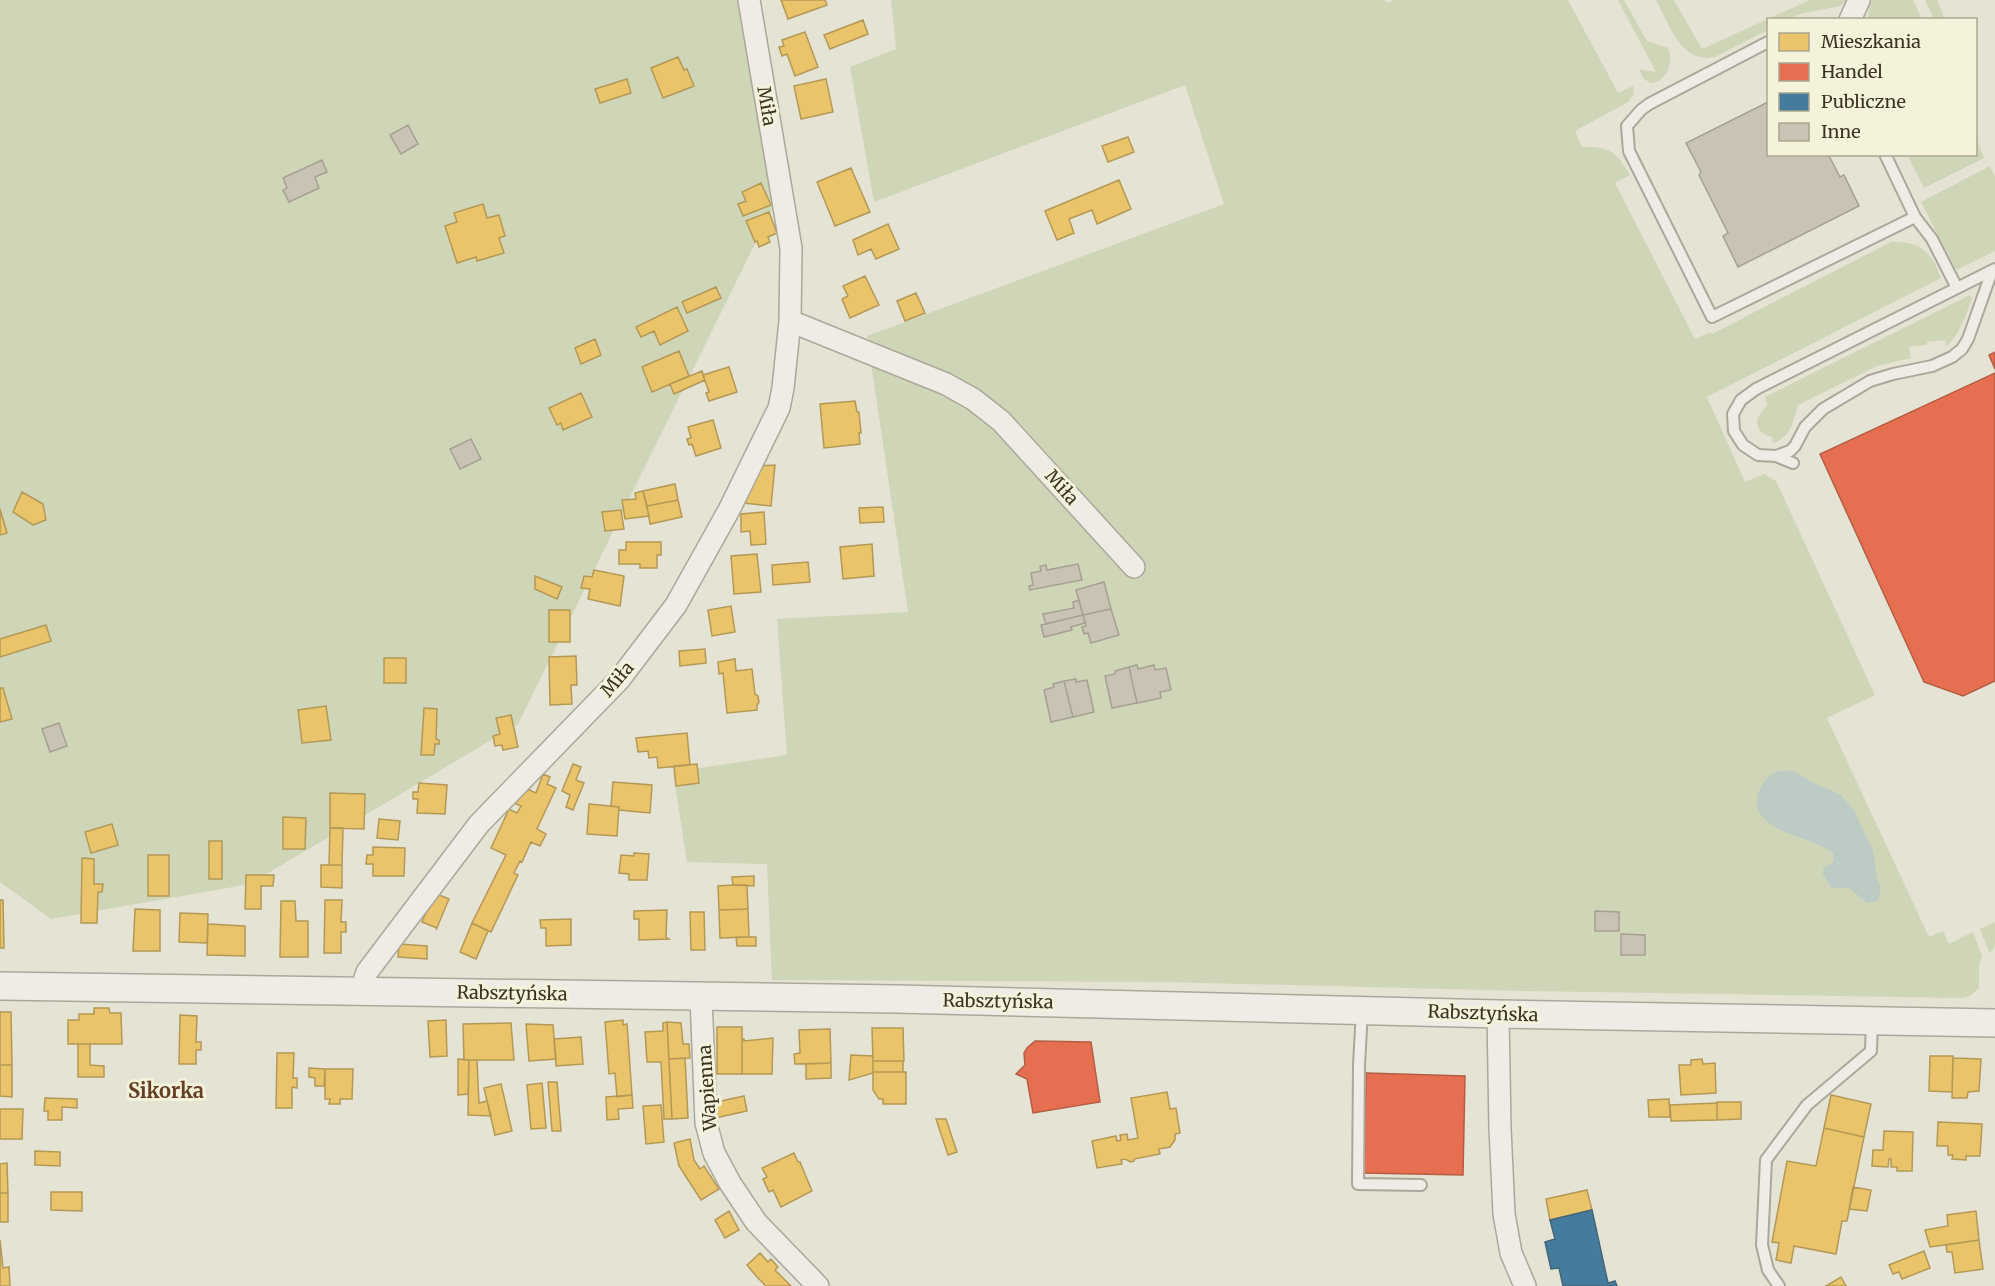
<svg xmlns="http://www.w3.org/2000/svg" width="1995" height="1286" font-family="Merriweather,serif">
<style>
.green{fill:#cfd5b7}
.water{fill:#bcccc5}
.homes{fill:#e9c46a;stroke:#b49855;stroke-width:1.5}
.shops{fill:#e76f51;stroke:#b35d43;stroke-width:1.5}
.public{fill:#457b9d;stroke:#426578;stroke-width:1.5}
.building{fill:#c9c3b4;stroke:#a6a092;stroke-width:1.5}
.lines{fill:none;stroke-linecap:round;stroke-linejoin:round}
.service-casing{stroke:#aba89b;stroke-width:14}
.minor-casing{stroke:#aba89b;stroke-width:24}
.tertiary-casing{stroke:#aba89b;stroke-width:30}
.service{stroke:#eeece4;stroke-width:10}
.minor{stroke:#eeece4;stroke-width:21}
.tertiary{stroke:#eeece4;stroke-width:27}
.labels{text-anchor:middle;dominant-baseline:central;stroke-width:6;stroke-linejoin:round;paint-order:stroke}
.street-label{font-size:18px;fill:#3a3323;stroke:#f4f2db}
.neighbourhood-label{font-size:20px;font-weight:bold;fill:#643e25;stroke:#f4f2db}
</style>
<rect width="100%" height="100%" fill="#e5e3d3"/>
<path class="green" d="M0 0H744L784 185 518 724 250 884 51 919 0 882Z
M891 0H1384L1388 3 1394 0H1568L1618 93 1633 86 1634 94 1628 102 1575 131 1582 147C1609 146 1617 152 1630 175L1615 183 1695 339 1710 332 1712 334 1891 242C1920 241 1931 251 1941 278L1707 397 1745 482 1764 474 1776 481 1875 695 1827 718 1929 937 1943 931 1949 944 1973 932 1982 956 1979 965V988L1970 996 1963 998 1526 991 1166 982 772 980 767 864 687 862 673 772 787 755 777 619 908 612 867 336 1224 204 1185 85 874 202 850 67 896 49Z
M1618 0H1624L1647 41 1668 48C1673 63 1668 82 1650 83L1643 78 1639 69 1656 72Z
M1656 0H1674L1702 49 1810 0H1848L1840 6 1799 14 1789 19 1768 20V30L1715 57C1682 65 1669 24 1656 0Z
M1869 0H1913L1922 19 1868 20Z
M1925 0H1937L1945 19H1934Z
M1976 138 1984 158 1924 188 1907 155 1976 154Z
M1990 166 1995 177V251L1956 270 1921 202Z
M1970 295 1972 298C1965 317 1961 332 1946 347L1945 340 1927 342V345L1909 347 1911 358 1877 366 1798 405C1793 422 1792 436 1773 443L1772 437C1752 432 1754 416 1768 405L1765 397Z
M1995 922V945L1990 954 1980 929Z"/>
<path class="water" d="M1793 771 1819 786 1829 789 1841 795 1854 810 1873 851 1877 877 1881 888 1878 901 1867 903 1849 888H1832L1823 875V869L1834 861 1833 853C1811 836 1781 838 1762 816 1751 804 1760 780 1774 773 1779 770 1787 771 1793 771Z"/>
<path class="homes" d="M781 0H825L827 5 788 19Z
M863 20 868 34 830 49 824 35Z
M805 32 818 67 795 76 787 54 782 56 779 47 784 46 782 40Z
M678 57 684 70 687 69 694 86 663 98 651 68Z
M627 79 631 93 600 103 595 89Z
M826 79 833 112 801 119 794 86Z
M1128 137 1134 152 1108 162 1102 146Z
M851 168 870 212 835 226 817 182Z
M1119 180 1131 209 1097 224 1092 210 1069 219 1074 233 1057 240 1045 211Z
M761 183 771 205 743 216 738 204 746 201 742 192Z
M483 204 487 218 499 215 505 236 499 238 504 253 477 261 476 257 457 263 445 226 457 222 454 213Z
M769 212 777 233 768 237 770 242 759 247 757 241 755 242 746 221Z
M888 224 899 249 876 259 871 249 858 255 853 240Z
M865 276 879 305 850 318 842 299 848 296 843 286Z
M716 287 721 298 687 313 682 302Z
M916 293 925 313 905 321 897 301Z
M677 307 688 331 660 345 654 331 641 337 636 327Z
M595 339 601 355 581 364 575 348Z
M679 351 689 376 652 392 642 367Z
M729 367 737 392 709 401 706 393 709 392 703 375Z
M702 371 705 380 674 394 670 384Z
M581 393 592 417 563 430 561 423 557 425 549 408Z
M855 401 857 412H859L861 433H859L860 444 824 448 820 404Z
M713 420 721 448 696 456 692 444 689 445 687 439 691 438 688 427Z
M775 465 771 506 744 503 746 489 758 466Z
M675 484 678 500 647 506 643 491Z
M643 491 649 516 625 519 622 500 636 499 635 493Z
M22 492 43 504 46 520 33 525 13 512Z
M678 500 682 517 650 524 647 506Z
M883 507 884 522 860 523 859 508Z
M0 509 7 533 0 535Z
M621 510 624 529 605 531 602 512Z
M764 512 766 544 751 545 750 531 741 532V514Z
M626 542H661V555H657V568H640V564H619V550H626Z
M872 544 874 576 843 579 840 547Z
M757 554 761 592 734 594 731 556Z
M808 562 810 582 773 585 772 565Z
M594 570 624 576 620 606 588 599 590 589 581 588 584 576 592 577Z
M535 576 562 587 557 599 535 589Z
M731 606 735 632 712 636 708 610Z
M549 610H570V642H549Z
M46 625 51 641 0 657V639Z
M705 649 706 663 680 666 679 651Z
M576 656 577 685H571L572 704 550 705 549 657Z
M384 658H406V683H384Z
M735 659 736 671 752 669 755 694 758 696 759 702 757 705V710L727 713 723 673 719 674 718 662Z
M0 688H3L12 719 0 722Z
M326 706 331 740 302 743 298 710Z
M424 708 437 709 436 739 439 740V744H435L434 755H421Z
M511 715 518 747 503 750 502 745 495 746 493 736 500 734 496 718Z
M687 733 690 765 658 768 657 757 649 758 648 751 638 752 636 738Z
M573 764 581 767 576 780 584 783 573 810 566 807 570 795 562 791Z
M697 764 699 783 676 786 674 766Z
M543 774 550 777 547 784 556 788 537 829 546 834 540 846 531 842 522 862 520 861 514 873 518 875 491 932 472 923 506 855 491 848 509 809 517 813 521 806 514 803 525 788 536 793Z
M613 782 652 785 650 813 619 810V807L611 806Z
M419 783 447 785 445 814 417 813 418 799H413V792H418Z
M330 793 365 794 364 829 330 828Z
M589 804 619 807 617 836 587 834Z
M283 817 306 818 305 849H283Z
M379 819 400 821 398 840 377 838Z
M112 824 118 845 91 853 85 832Z
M330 828H343L342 865H329Z
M209 841H222V879H209Z
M373 847 405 848 404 876H373V864H366L367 855H373Z
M634 853 649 854 647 880H629V874L619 873 621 855 634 856Z
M148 855H169V896H148Z
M82 858 94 859V884H103L102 892H98L97 923H81Z
M321 865H342V888L321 887Z
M246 875H274L273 886H261V909H245Z
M754 876V886L733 885 732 877Z
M733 885H747L748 909 719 910 718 886Z
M434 893 449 899 436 930 437 928 422 922Z
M0 900H3L4 948H0Z
M325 900H342L341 922H346V932H341V953H324Z
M281 901H295L296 921H308V957H280Z
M135 909 160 910V951H133Z
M748 909 749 937 720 938 719 910Z
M667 910 666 937 669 939 639 940V919H634V911Z
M690 912H704L705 950H691Z
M180 913 208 914 207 943 179 942Z
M571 919V945L546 946V928H541L540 920Z
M472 923 488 931 476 959 460 952Z
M208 924 245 926V956L207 955Z
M736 937H756V946H737Z
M399 944 427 946V959L398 957Z
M94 1008H109L110 1013H121L122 1044H68V1020H79V1014H94Z
M0 1012H11L12 1065H0Z
M180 1015 197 1016 196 1042H201V1050H196V1064H179Z
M446 1020 447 1056 430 1057 428 1021Z
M623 1020V1025L627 1024 632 1095 617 1097 615 1073 609 1074 605 1022Z
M667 1022 672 1119H664L661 1062H647L645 1032 663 1031V1023Z
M667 1022 681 1023 683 1044H689L690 1058 669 1059Z
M511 1023 514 1060H464L463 1024Z
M526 1024 553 1025 556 1059 529 1061Z
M717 1027H742V1074H717Z
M872 1028H903L904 1061H873Z
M830 1029 831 1063 795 1064 794 1054 800 1053 799 1030Z
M581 1037 583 1064 556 1066 554 1039Z
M773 1038 772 1074H742V1039H744V1041Z
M78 1044H90V1065L104 1066V1077H78Z
M277 1053H294L293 1078H297V1088L292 1087V1108H276Z
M851 1055 873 1056V1073L849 1080Z
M1930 1056H1953L1952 1092 1929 1091Z
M685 1058 688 1118 672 1119 669 1059Z
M1953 1058 1981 1059 1979 1091 1968 1092 1967 1098H1952Z
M458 1059 469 1060 468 1094 458 1095Z
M1702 1059 1703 1064 1715 1063 1716 1093 1681 1095 1679 1065H1691V1060Z
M469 1060H477L479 1103 487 1101 491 1116 468 1115Z
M873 1061H903V1072H873Z
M831 1063V1078L806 1079V1064Z
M0 1065H12V1097L0 1096Z
M309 1068 325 1069 324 1086H315V1078L309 1077Z
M325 1069H353L352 1099H340V1104H329L330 1099H325Z
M873 1072H906V1104H883V1099H879L873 1090Z
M548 1082H557L561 1131H552Z
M542 1083 546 1128 531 1129 527 1085Z
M501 1084 512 1131 495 1135 484 1088Z
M1167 1092 1170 1109 1176 1108 1180 1133 1175 1134V1140L1170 1147 1159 1149 1160 1154 1134 1159V1161L1131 1162 1125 1159 1121 1160 1122 1164 1097 1168 1092 1141 1116 1136 1117 1141 1121 1140 1120 1135 1127 1134 1128 1140 1138 1138 1131 1098Z
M632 1095 633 1108 618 1109 619 1119 607 1120 606 1097Z
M1831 1095 1871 1104 1864 1137 1824 1128Z
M744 1096 747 1111 715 1118 712 1103Z
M45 1098 77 1099V1108L62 1107V1120H48V1111H44Z
M1669 1099 1670 1117H1649L1648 1100Z
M1717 1102H1741V1119L1717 1120Z
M1717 1103V1120L1671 1121 1670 1105Z
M661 1105 664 1142 646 1144 643 1106Z
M0 1109H23L22 1139H0Z
M936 1119H946L957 1152 948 1155Z
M1938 1122 1982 1124 1980 1156H1966V1160L1952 1159 1953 1155H1948V1146H1937Z
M1824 1128 1864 1137 1847 1221H1842L1836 1254 1794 1246 1791 1263 1776 1260 1779 1243 1772 1242 1787 1161 1816 1166Z
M1884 1131 1913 1132 1912 1171H1897V1167H1891V1159H1889L1888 1167 1872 1166 1873 1150H1883Z
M690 1139 694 1160 700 1169 704 1166 719 1189 701 1200 679 1166 674 1143Z
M35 1151 60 1152V1166L35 1165Z
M794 1153 798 1162H800L812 1191 781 1207 773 1190 769 1192 763 1179 767 1177 762 1168Z
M7 1163 8 1193H0V1164Z
M1853 1187 1871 1190 1867 1211 1849 1209Z
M1587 1190 1592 1210 1550 1220 1546 1199Z
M51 1192H82V1211L51 1210Z
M0 1193H8V1222H0Z
M729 1211 739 1230 725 1238 715 1220Z
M1976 1211 1979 1240 1930 1247 1925 1230 1948 1226 1947 1215Z
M0 1240 3 1268 9 1267 10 1286H0Z
M1979 1240 1983 1269 1955 1273 1952 1252H1947L1946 1245Z
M1924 1251 1930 1268 1902 1279 1899 1272 1893 1274 1889 1265Z
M760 1253 768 1262 771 1259 778 1267 775 1270 791 1286H766L757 1277 747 1265Z
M1841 1277 1846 1286H1826Z"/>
<path class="shops" d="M1995 352V369L1989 355Z
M1995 373V681L1963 696 1924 682 1820 454Z
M1035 1041 1091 1042 1100 1102 1033 1113 1027 1079 1016 1074 1025 1065 1024 1053 1027 1048Z
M1366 1073 1465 1076 1463 1175 1364 1173Z"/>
<path class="public" d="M1592 1210 1608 1283 1615 1281 1617 1286H1563L1559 1268 1551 1269 1545 1242 1555 1239 1550 1220Z"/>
<path class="building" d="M1768 102V154H1828L1840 177 1844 175 1859 206 1738 267 1723 236 1728 233 1699 175 1701 172 1686 143Z
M408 125 418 144 401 154 390 135Z
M322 160 327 172 315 177 319 188 289 202 283 190 287 188 283 178Z
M471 439 481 459 460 469 450 449Z
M1078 564 1082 580 1030 590 1029 586 1033 585 1031 573 1041 571 1040 566 1046 565 1047 570Z
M1104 582 1111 609 1083 615 1076 590Z
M1079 600 1083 615 1046 624 1043 614 1074 608 1073 602Z
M1111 609 1119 635 1091 643 1088 633 1084 634 1082 627 1086 626 1083 615Z
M1083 615 1085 623 1071 627 1072 630 1044 637 1041 625Z
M1137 665 1138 669 1154 665 1155 670 1166 668 1171 690 1160 692 1161 698 1137 703 1129 667Z
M1129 667 1137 703 1112 708 1105 676 1115 674V671Z
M1076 679V682L1087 680 1094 712 1073 717 1064 681Z
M1064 681 1073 717 1051 722 1044 690 1054 687 1053 684Z
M59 723 67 746 50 752 42 729Z
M1595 911 1619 912V931H1595Z
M1621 934 1645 935V955H1621Z"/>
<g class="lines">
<g class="service-casing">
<path id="service" d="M1768 42 1649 104 1641 110 1627 126 1629 151 1712 317 1915 217
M1885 154 1915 217 1932 239 1957 288
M1776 456 1790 451 1795 446 1805 427 1823 409 1870 381 1893 374 1932 366 1952 357 1962 349 1968 339 1992 271
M1793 463 1776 456 1758 455 1743 445 1734 431 1733 414 1741 400 1756 389 1995 269
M1362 1010 1359 1065 1358 1184 1421 1185
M1779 1286 1768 1270 1762 1245 1766 1160 1807 1105 1871 1051 1872 1020"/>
</g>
<g class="minor-casing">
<path id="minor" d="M1850 20 1859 0
M790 321 946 384 973 399 1001 421 1134 567
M361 990 367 972 479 824 619 680 676 605 729 510 779 408 783 388 790 321 791 248 749 0
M701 996 706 1123 714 1153 730 1183 756 1222 818 1286
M1498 1014 1500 1128 1504 1214 1511 1253 1525 1286"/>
</g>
<g class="tertiary-casing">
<path id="tertiary" d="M0 986 897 999 1498 1014 1995 1023"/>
</g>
<use href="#service" class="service"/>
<use href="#minor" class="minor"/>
<use href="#tertiary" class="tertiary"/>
</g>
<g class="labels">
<g class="street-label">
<text transform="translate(767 106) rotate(80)">Miła</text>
<text transform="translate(1062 487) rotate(48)">Miła</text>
<text transform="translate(617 679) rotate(-49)">Miła</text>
<text transform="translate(512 993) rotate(1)">Rabsztyńska</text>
<text transform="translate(998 1001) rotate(1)">Rabsztyńska</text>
<text transform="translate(1483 1013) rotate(2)">Rabsztyńska</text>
<text transform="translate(707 1088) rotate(-94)">Wapienna</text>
</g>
<g class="neighbourhood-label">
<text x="166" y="1090">Sikorka</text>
</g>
</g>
<rect x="1767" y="18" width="210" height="138" fill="#f4f2db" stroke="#aaa691" stroke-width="1.5"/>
<rect x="1779" y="33" width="30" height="18" fill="#e9c46a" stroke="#aaa691" stroke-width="1.5"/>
<text x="1821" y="48" font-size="18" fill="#3a3323">Mieszkania</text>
<rect x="1779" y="63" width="30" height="18" fill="#e76f51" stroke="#aaa691" stroke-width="1.5"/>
<text x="1821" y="78" font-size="18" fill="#3a3323">Handel</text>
<rect x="1779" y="93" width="30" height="18" fill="#457b9d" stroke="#aaa691" stroke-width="1.5"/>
<text x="1821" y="108" font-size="18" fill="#3a3323">Publiczne</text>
<rect x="1779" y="123" width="30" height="18" fill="#c9c3b4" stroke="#aaa691" stroke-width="1.5"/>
<text x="1821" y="138" font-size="18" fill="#3a3323">Inne</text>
</svg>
